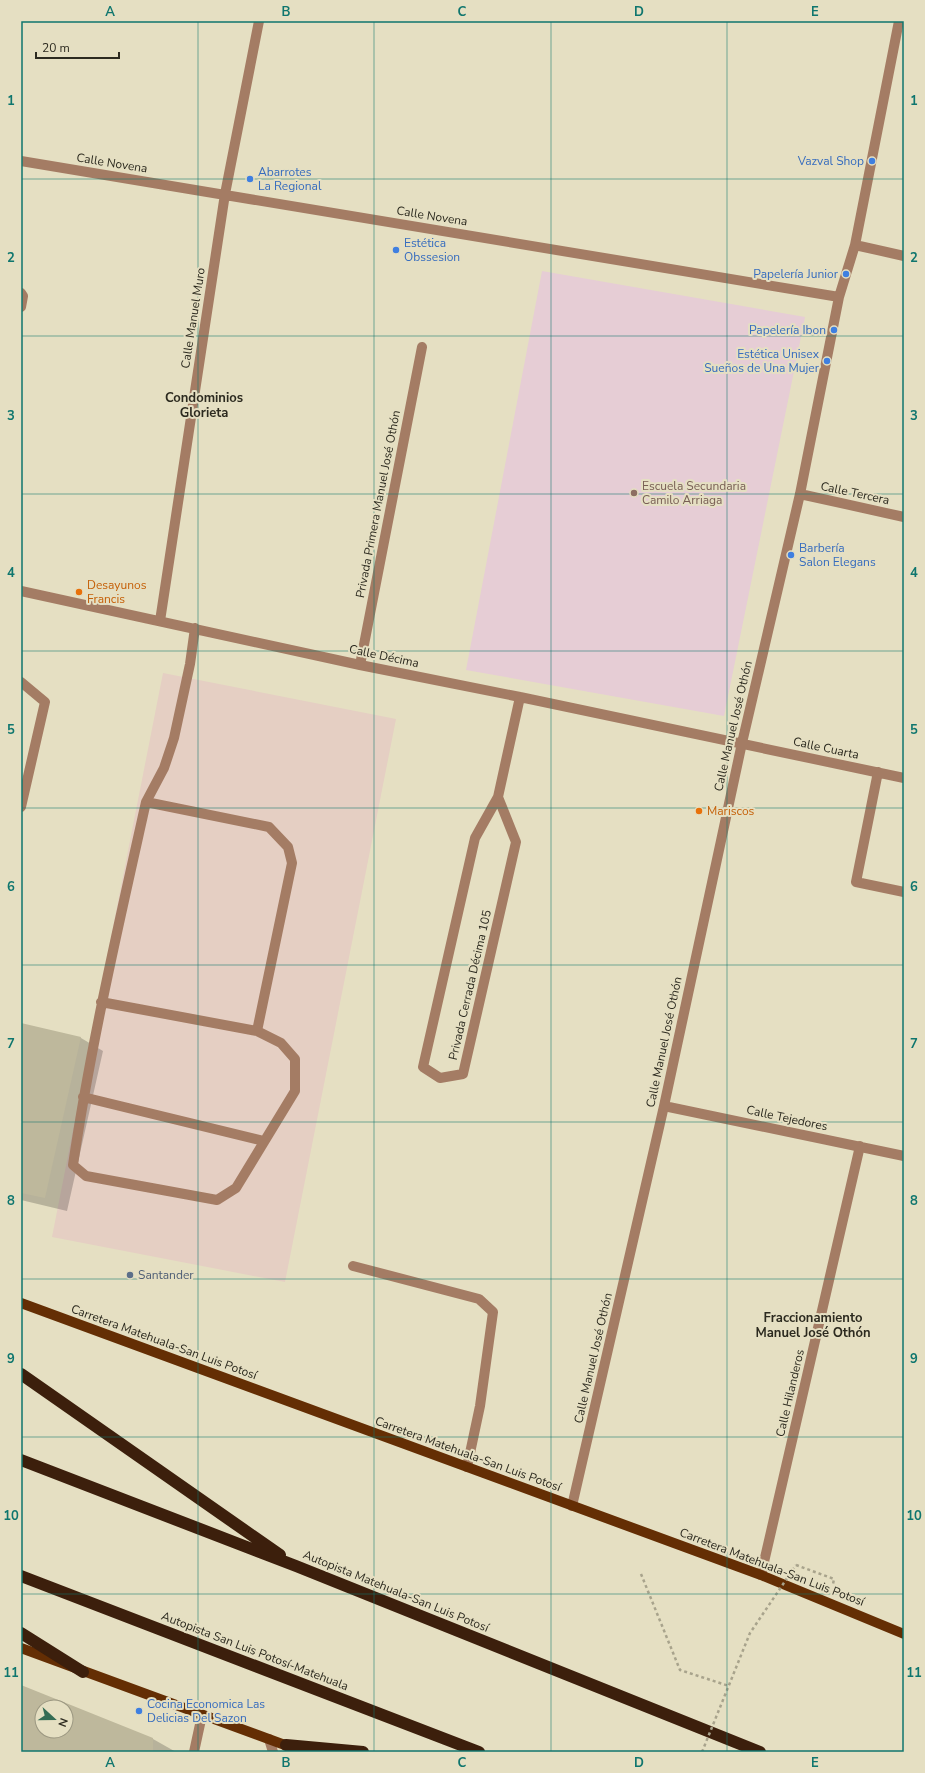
<svg xmlns="http://www.w3.org/2000/svg" width="925" height="1773" font-family="'Nunito Sans',sans-serif">
<style>
.industrial{fill:#e5cfc3}
.education{fill:#e6cdd5}
.shadow{fill:#0003;fill-rule:evenodd}
.building{fill:#beb89c;fill-rule:evenodd}
.lines{fill:none;stroke-linecap:round;stroke-linejoin:round}
.path{stroke:#a8a38c;stroke-width:2.5;stroke-dasharray:3 3;stroke-linecap:butt}
.minor{stroke:#a47c64;stroke-width:10}
.major{stroke:#642e04;stroke-width:10}
.highway{stroke:#3c1f0c;stroke-width:12}
.path-bridge{stroke:#a8a38c;stroke-width:2.5;stroke-dasharray:3 3;stroke-linecap:butt}
.grid{fill:none;stroke:#0f766e;stroke-width:1;stroke-opacity:0.55}
.shop-dot{fill:#3f7fe0;stroke:#e5dfc2;stroke-width:1.5}
.education-dot{fill:#8d6e63;stroke:#e5dfc2;stroke-width:1.5}
.food-dot{fill:#e8710a;stroke:#e5dfc2;stroke-width:1.5}
.service-dot{fill:#5c6f8a;stroke:#e5dfc2;stroke-width:1.5}
.labels{text-anchor:middle;dominant-baseline:central;stroke-width:4;stroke-linejoin:round;paint-order:stroke}
.shop-label{font-size:12px;fill:#366cbe;stroke:#e5dfc2;text-anchor:end}
.street-label{font-size:12px;fill:#2c2a1f;stroke:#e5dfc2}
.education-label{font-size:12px;fill:#785e54;stroke:#e5dfc2;text-anchor:start}
.food-label{font-size:12px;fill:#c56008;stroke:#e5dfc2;text-anchor:start}
.service-label{font-size:12px;fill:#4e5e75;stroke:#e5dfc2;text-anchor:start}
.neighbourhood-label{font-size:13px;font-weight:bold;fill:#2c2a1f;stroke:#e5dfc2}
.neatline{fill:none;stroke:#0f766e;stroke-width:1.5}
.grid-label{font-size:13px;text-anchor:middle;font-weight:bold;fill:#0f766e}
</style>
<rect width="100%" height="100%" fill="#e5dfc2"/>
<path class="industrial" d="M163 673 396 719 285 1282 52 1237Z"/>
<path class="education" d="M542 271 805 317 724 716 466 670Z"/>
<path class="shadow" d="M21 1025 81 1038 103 1051 67 1211 21 1200Z
M21 1686 153 1739 176 1752H21ZM42 1707H66V1731H42Z"/>
<path class="building" d="M21 1023 81 1037 45 1198 21 1193Z
M21 1685 153 1738V1752H21ZM42 1707H66V1731H42Z"/>
<g class="lines">
<path class="path" d="M796 1565 834 1579 833 1584
M641 1574 680 1670 729 1686"/>
<path class="minor" d="M21 161 839 297
M855 245 904 256
M21 293 23 296 21 307
M800 494 904 517
M21 591 360 665 520 697 904 778
M160 621 225 194 259 21
M360 665 422 347
M21 682 45 702 21 807
M878 772 856 882 904 892
M498 797 516 842 463 1074 440 1078 423 1067 475 838 498 797 520 697
M146 802C119 923 91 1043 73 1165L86 1176 217 1200 236 1188 295 1091V1059L281 1043 257 1031
M101 1002 257 1031 292 863 288 847 269 827 146 802 164 768 174 738 190 664 195 628
M83 1097 264 1141
M664 1106 904 1156
M353 1266 479 1299 493 1312 480 1406 467 1467
M572 1506 664 1106 742 743 800 494 839 297 855 245 899 21
M761 1575 860 1146
M269 1739 273 1752
M194 1752 202 1715"/>
<path class="major" d="M21 1303 761 1575 904 1634
M21 1648 293 1748"/>
<path class="highway" d="M21 1374 280 1555
M21 1460 296 1566 760 1752
M21 1576 479 1752
M21 1633 83 1672
M286 1745 363 1752"/>
<path class="path-bridge" d="M702 1752 750 1633 796 1565"/>
</g>
<path class="grid" d="M198 21V1752M374 21V1752M551 21V1752M727 21V1752M21 179H904M21 336H904M21 494H904M21 651H904M21 808H904M21 965H904M21 1122H904M21 1279H904M21 1437H904M21 1594H904"/>
<g class="shop-dot">
<circle cx="872" cy="161" r="4"/>
<circle cx="250" cy="179" r="4"/>
<circle cx="396" cy="250" r="4"/>
<circle cx="846" cy="274" r="4"/>
<circle cx="834" cy="330" r="4"/>
<circle cx="827" cy="361" r="4"/>
<circle cx="791" cy="555" r="4"/>
<circle cx="139" cy="1711" r="4"/>
</g>
<circle class="education-dot" cx="634" cy="493" r="4"/>
<g class="food-dot">
<circle cx="79" cy="592" r="4"/>
<circle cx="699" cy="811" r="4"/>
</g>
<circle class="service-dot" cx="130" cy="1275" r="4"/>
<g class="labels">
<g class="shop-label">
<text x="864" y="161">Vazval Shop</text>
<text x="258" y="172" text-anchor="start">Abarrotes<tspan x="258" dy="14">La Regional</tspan></text>
<text x="404" y="243" text-anchor="start">Estética<tspan x="404" dy="14">Obssesion</tspan></text>
<text x="838" y="274">Papelería Junior</text>
<text x="826" y="330">Papelería Ibon</text>
<text x="819" y="354">Estética Unisex<tspan x="819" dy="14">Sueños de Una Mujer</tspan></text>
<text x="799" y="548" text-anchor="start">Barbería<tspan x="799" dy="14">Salon Elegans</tspan></text>
<text x="147" y="1704" text-anchor="start">Cocina Economica Las<tspan x="147" dy="14">Delicias Del Sazon</tspan></text>
</g>
<g class="street-label">
<text transform="translate(112 163) rotate(9)">Calle Novena</text>
<text transform="translate(432 216) rotate(9)">Calle Novena</text>
<text transform="translate(193 318) rotate(-81)">Calle Manuel Muro</text>
<text transform="translate(855 493) rotate(12)">Calle Tercera</text>
<text transform="translate(378 504) rotate(-79)">Privada Primera Manuel José Othón</text>
<text transform="translate(384 656) rotate(12)">Calle Décima</text>
<text transform="translate(733 726) rotate(-77)">Calle Manuel José Othón</text>
<text transform="translate(826 748) rotate(12)">Calle Cuarta</text>
<text transform="translate(470 985) rotate(-77)">Privada Cerrada Décima 105</text>
<text transform="translate(664 1042) rotate(-78)">Calle Manuel José Othón</text>
<text transform="translate(787 1118) rotate(12)">Calle Tejedores</text>
<text transform="translate(164 1342) rotate(20)">Carretera Matehuala-San Luis Potosí</text>
<text transform="translate(593 1358) rotate(-77)">Calle Manuel José Othón</text>
<text transform="translate(790 1393) rotate(-77)">Calle Hilanderos</text>
<text transform="translate(468 1454) rotate(20)">Carretera Matehuala-San Luis Potosí</text>
<text transform="translate(772 1567) rotate(21)">Carretera Matehuala-San Luis Potosí</text>
<text transform="translate(396 1591) rotate(22)">Autopista Matehuala-San Luis Potosí</text>
<text transform="translate(255 1651) rotate(21)">Autopista San Luis Potosí-Matehuala</text>
</g>
<g class="education-label">
<text x="642" y="486">Escuela Secundaria<tspan x="642" dy="14">Camilo Arriaga</tspan></text>
</g>
<g class="food-label">
<text x="87" y="585">Desayunos<tspan x="87" dy="14">Francis</tspan></text>
<text x="707" y="811">Mariscos</text>
</g>
<g class="service-label">
<text x="138" y="1275">Santander</text>
</g>
<g class="neighbourhood-label">
<text x="204" y="398">Condominios<tspan x="204" dy="15">Glorieta</tspan></text>
<text x="813" y="1318">Fraccionamiento<tspan x="813" dy="15">Manuel José Othón</tspan></text>
</g>
</g>
<rect width="925" height="1773" fill="none" stroke="#e5dfc2" stroke-width="44"/>
<g transform="translate(54 1719) rotate(111)"><circle r="19" fill="#e5dfc2" stroke="#9b9781"/>
<path d="M0-3L7 15L0 10L-7 15Z" fill="#346c54"/>
<text y="-6" font-size="11" font-weight="bold" text-anchor="middle" fill="#2c2a1f">N</text>
</g>
<path d="M36 52v6h83v-6" fill="none" stroke="#2c2a1f" stroke-width="2"/>
<text x="42" y="52" font-size="12" fill="#2c2a1f" stroke="#e5dfc2" stroke-width="3" paint-order="stroke">20 m</text>
<rect x="22" y="22" width="881" height="1729" class="neatline"/>
<g class="grid-label">
<text x="110" y="16">A</text>
<text x="286" y="16">B</text>
<text x="462" y="16">C</text>
<text x="639" y="16">D</text>
<text x="815" y="16">E</text>
<text x="11" y="105">1</text>
<text x="914" y="105">1</text>
<text x="11" y="262">2</text>
<text x="914" y="262">2</text>
<text x="11" y="420">3</text>
<text x="914" y="420">3</text>
<text x="11" y="577">4</text>
<text x="914" y="577">4</text>
<text x="11" y="734">5</text>
<text x="914" y="734">5</text>
<text x="11" y="891">6</text>
<text x="914" y="891">6</text>
<text x="11" y="1048">7</text>
<text x="914" y="1048">7</text>
<text x="11" y="1205">8</text>
<text x="914" y="1205">8</text>
<text x="11" y="1363">9</text>
<text x="914" y="1363">9</text>
<text x="11" y="1520">10</text>
<text x="914" y="1520">10</text>
<text x="11" y="1677">11</text>
<text x="914" y="1677">11</text>
<text x="110" y="1767">A</text>
<text x="286" y="1767">B</text>
<text x="462" y="1767">C</text>
<text x="639" y="1767">D</text>
<text x="815" y="1767">E</text>
</g>
</svg>
